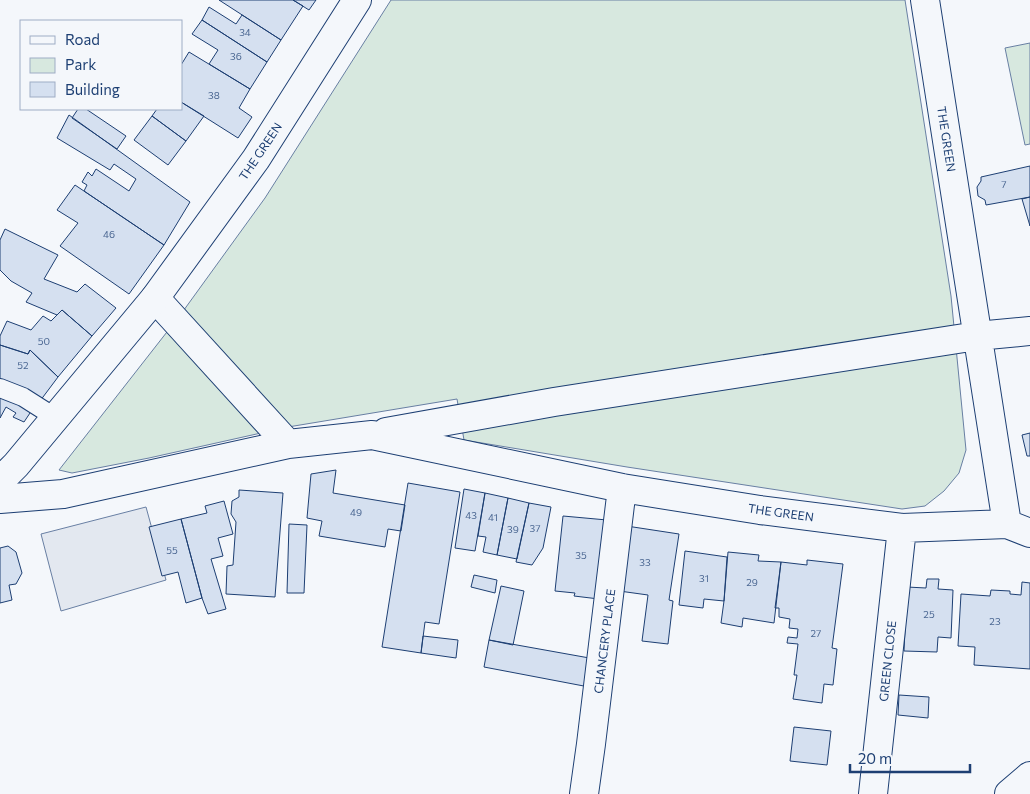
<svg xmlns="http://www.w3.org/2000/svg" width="1030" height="794" font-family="Commissioner,sans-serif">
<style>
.green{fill:#d7e8df;stroke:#687fa3}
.parking{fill:#e3e8f0;stroke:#687fa3}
.building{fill:#d5e0f0;stroke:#1d3f73}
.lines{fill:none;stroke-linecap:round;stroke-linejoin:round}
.lane-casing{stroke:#1d3f73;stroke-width:20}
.street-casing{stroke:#1d3f73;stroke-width:30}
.secondary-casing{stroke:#1d3f73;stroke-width:30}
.lane{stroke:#f4f7fb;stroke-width:18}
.street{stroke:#f4f7fb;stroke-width:28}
.secondary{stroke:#f4f7fb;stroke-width:28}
.labels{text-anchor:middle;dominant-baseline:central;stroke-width:4;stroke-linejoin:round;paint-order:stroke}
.number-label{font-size:10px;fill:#4b6792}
.street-label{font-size:12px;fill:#1d3f73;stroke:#f4f7fb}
</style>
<rect width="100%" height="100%" fill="#f4f7fb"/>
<path class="green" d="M391 0H905L951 296 966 450 959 473 944 491 925 506 902 509 627 467 464 440 457 399 288 427 149 458 72 473 59 470 181 314 265 198Z
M1030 43V144L1025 145 1005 48Z"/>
<path class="parking" d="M146 507 166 580 61 611 41 534Z"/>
<path class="building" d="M219 0H293L303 6 281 40Z
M293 0H316L309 10Z
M209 7 236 24 242 15 281 40 267 62 202 20Z
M202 20 267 62 250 89 209 64 218 50 192 34Z
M189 52 250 89 239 108 252 117 238 138 181 102V65Z
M181 102 204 116 186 141 152 116 157 109H181Z
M78 109H86L126 136 117 149 72 118Z
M69 115 190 202 164 245 84 191 87 185 82 182 88 172 92 176 96 169 129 191 136 179 114 164 110 170 57 138Z
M152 116 186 141 168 165 134 140Z
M1030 166V197L986 205 985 200 978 196 977 187 981 181V177Z
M75 185 164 245 129 294 60 246 78 223 57 210Z
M1030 197V226L1022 199Z
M5 229 58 255 44 279 77 292 85 284 116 308 92 336 62 310 57 315 26 302 32 293 11 281 0 270V240Z
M62 310 92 336 58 377 30 350 28 354 0 345V336L7 321 31 330 43 316 51 321Z
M0 345 28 354 30 350 58 377 40 401 0 381Z
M0 393 34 407 24 422 13 417 16 413 6 407 0 418Z
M1030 433V456H1027L1022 435Z
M336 470 333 493 405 505 401 531 388 529 385 547 319 536 322 521 307 518 311 474Z
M408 483 460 492 439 624 425 622 421 653 382 647Z
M464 489 485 493 475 551 455 548Z
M239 490 283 493 275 597 226 594 227 566 233 565 236 522 231 514 232 501 239 497Z
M485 493 508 498 497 555 483 552 486 537 478 536Z
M508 498 529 503 517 559 497 555Z
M224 501 233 534 218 538 223 556 211 559 226 609 208 614 202 598 181 519 207 513 205 506Z
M529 503 551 507 543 548 532 565 516 562Z
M563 516 607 520 599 599 574 596 575 593 555 591Z
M181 519 202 598 186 603 178 572 162 576 149 527Z
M289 524 307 525 304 593H287Z
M620 525 679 534 669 600 673 601 668 644 642 641 648 595 612 590Z
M8 546 16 552 22 573 16 584 9 585 12 600 0 603V548Z
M685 551 727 557 724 601 704 599 703 608 679 605Z
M728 552 759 555 758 561 781 562 774 623 743 618 742 627 721 623 724 601Z
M807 560 843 564 832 648 837 649 833 685 824 684 822 703 793 699 797 675H794L798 644 787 643 788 637 797 638 798 629 789 628 790 619 779 617V608H775L781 562 807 565Z
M474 575 497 580 495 593 471 587Z
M927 579H939L938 589 953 590 951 638 938 637 937 652 904 651 907 587 926 588Z
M1022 582 1030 583V669L974 665 975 647 958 646 961 594 990 596 991 590 1010 591V594L1021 595Z
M501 586 524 591 513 645 489 640Z
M423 636 458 640 456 658 421 653Z
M489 640 595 659 589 687 484 667Z
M899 695 929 697 928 718 898 715Z
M794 727 831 731 827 765 790 761Z"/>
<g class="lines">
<g class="lane-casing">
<path id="lane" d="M0 388 23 397 56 418"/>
</g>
<g class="street-casing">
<path id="street" d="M925 0 1007 524
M155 298 288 444
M386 432 554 402 977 336 1030 331
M0 499 63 494 288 444 372 435 622 488 760 510 902 528 1007 524 1030 533
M584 794 591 744 622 488
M873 794 902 528
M1009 794 1030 776"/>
</g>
<g class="secondary-casing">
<path id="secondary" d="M0 481 16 465 155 298 256 159 357 0"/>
</g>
<use href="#lane" class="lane"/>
<use href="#street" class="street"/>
<use href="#secondary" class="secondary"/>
</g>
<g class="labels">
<g class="number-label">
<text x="245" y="32">34</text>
<text x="236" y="56">36</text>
<text x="214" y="95">38</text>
<text x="1004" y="184">7</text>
<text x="109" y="234">46</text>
<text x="44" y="341">50</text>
<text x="23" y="365">52</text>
<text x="356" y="512">49</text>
<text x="471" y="515">43</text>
<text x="493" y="517">41</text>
<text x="535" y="528">37</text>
<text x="513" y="529">39</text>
<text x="172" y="550">55</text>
<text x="581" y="555">35</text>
<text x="645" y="562">33</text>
<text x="704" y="578">31</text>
<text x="752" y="582">29</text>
<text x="929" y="614">25</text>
<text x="995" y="621">23</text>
<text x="816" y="633">27</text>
</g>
<g class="street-label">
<text transform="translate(947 139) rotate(81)">THE GREEN</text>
<text transform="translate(260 151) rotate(-56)">THE GREEN</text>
<text transform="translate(781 512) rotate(8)">THE GREEN</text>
<text transform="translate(604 641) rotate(-83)">CHANCERY PLACE</text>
<text transform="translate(887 661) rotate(-84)">GREEN CLOSE</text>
</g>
</g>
<rect x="20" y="20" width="162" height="90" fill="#f4f7fb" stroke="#9eadc5"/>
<rect x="30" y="36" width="25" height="8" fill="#f4f7fb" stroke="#9eadc5"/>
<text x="65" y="45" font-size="15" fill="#1d3f73">Road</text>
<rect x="30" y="58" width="25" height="15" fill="#d7e8df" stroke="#9eadc5"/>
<text x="65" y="70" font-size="15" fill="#1d3f73">Park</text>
<rect x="30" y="82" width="25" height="15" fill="#d5e0f0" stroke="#9eadc5"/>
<text x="65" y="95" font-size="15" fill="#1d3f73">Building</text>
<path d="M850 764v8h120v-8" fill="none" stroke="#1d3f73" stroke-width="2.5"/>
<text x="858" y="764" font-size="15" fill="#1d3f73" stroke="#f4f7fb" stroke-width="4" paint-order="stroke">20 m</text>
</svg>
